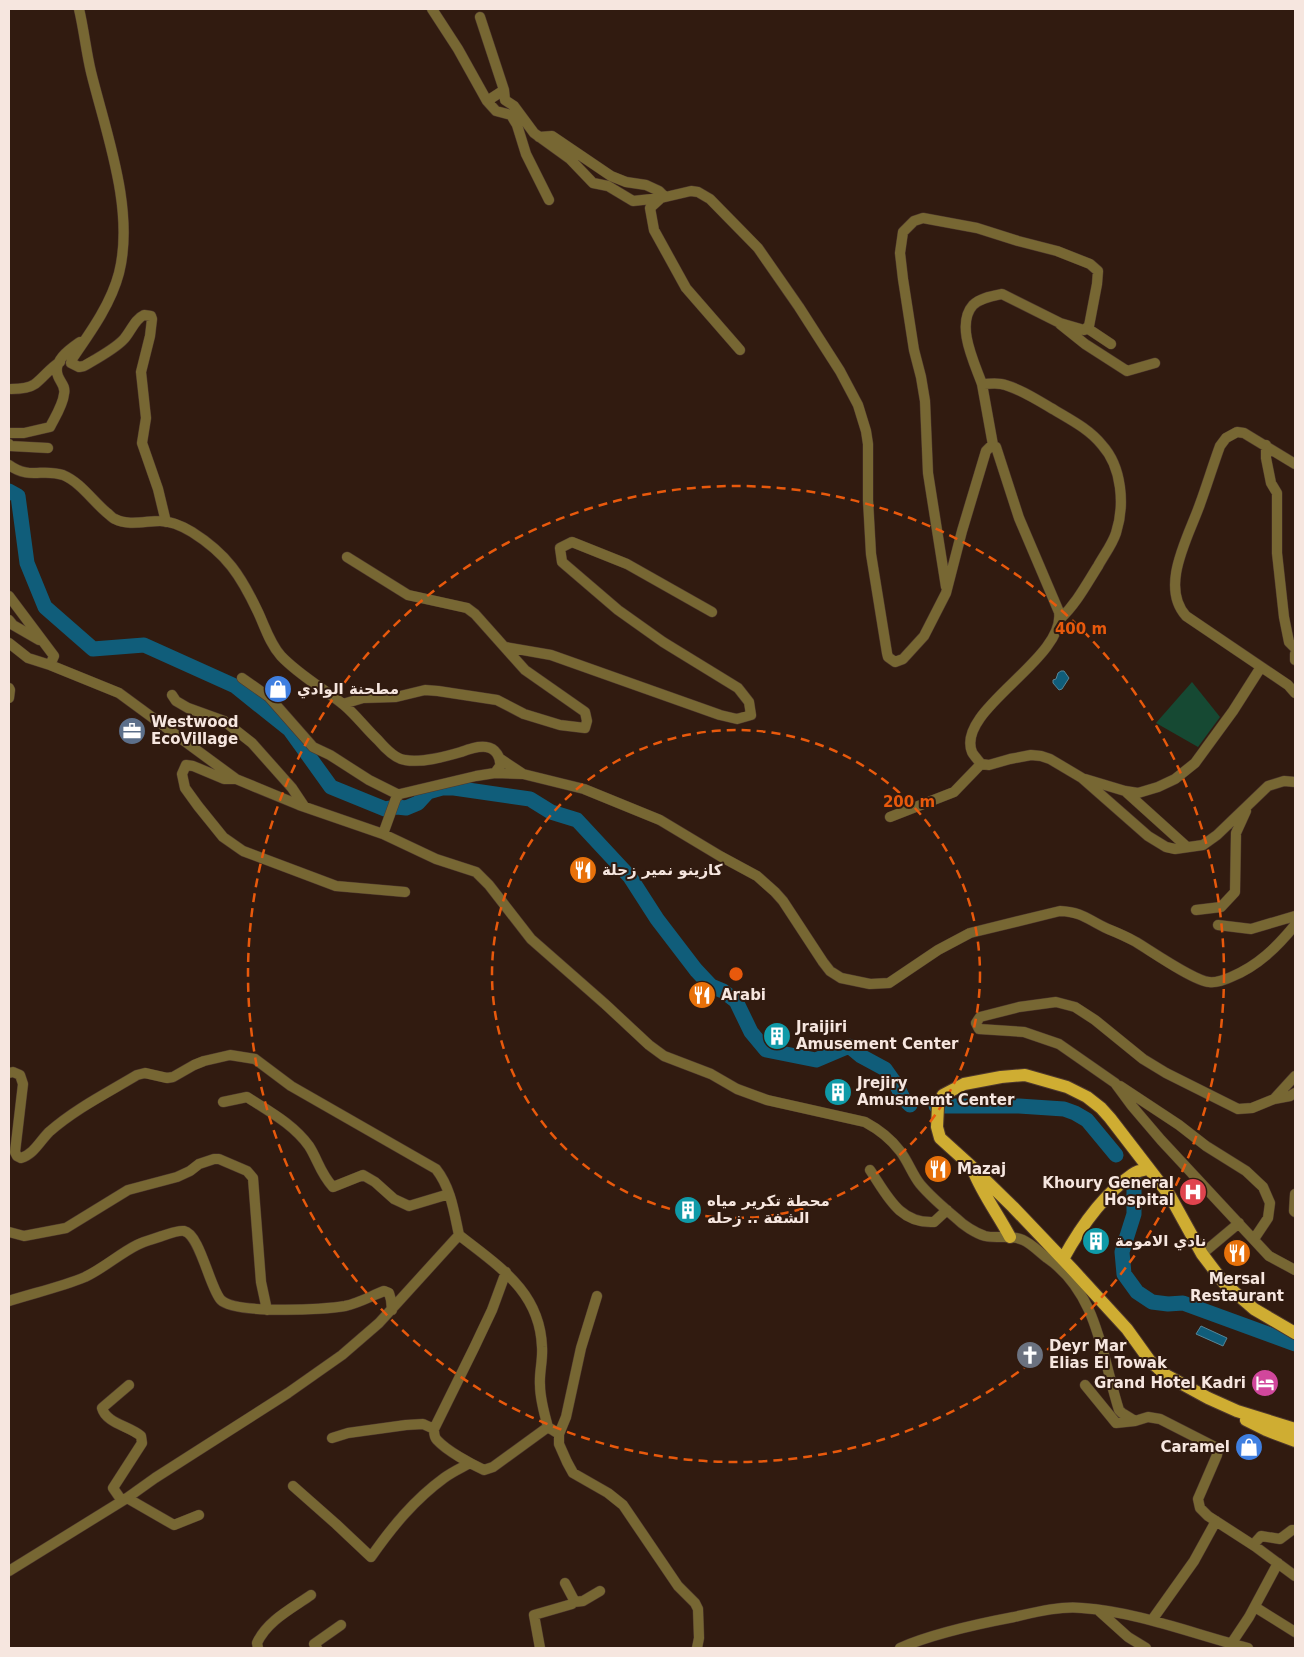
<svg xmlns="http://www.w3.org/2000/svg" width="1304" height="1657" font-family="'DejaVu Sans','Noto Sans Arabic',sans-serif">
<style>
.green{fill:#164933}
.water{fill:#105d7a;stroke:#558698}
.lines{fill:none;stroke-linecap:round;stroke-linejoin:round}
.river{stroke:#105d7a;stroke-width:15}
.minor-casing{stroke:#4d372d;stroke-width:11}
.major-casing{stroke:#4d372d;stroke-width:14}
.minor{stroke:#776733;stroke-width:10}
.major{stroke:#cfad32;stroke-width:12}
.ring{fill:none;stroke:#e8590c;stroke-width:2.5;stroke-dasharray:9 6}
.labels{text-anchor:middle;dominant-baseline:central;stroke-width:4;stroke-linejoin:round;paint-order:stroke}
.poi-label{font-size:15px;font-weight:bold;fill:#f6e6df;stroke:#311b10;text-anchor:start}
.centre{fill:#e8590c;stroke:#311b10;stroke-width:2.5}
.ring-label{font-size:15px;text-anchor:middle;font-weight:bold;fill:#e8590c;stroke:#311b10;stroke-width:4;stroke-linejoin:round;paint-order:stroke}
</style>
<rect width="100%" height="100%" fill="#311b10"/>
<path class="green" d="M1192 682 1220 717 1198 747 1156 723Z"/>
<path class="water" d="M1061 671H1064L1069 678 1062 689 1059 690 1053 683V680L1056 679 1058 673Z
M1201 1326 1227 1338 1223 1346 1196 1334Z"/>
<g class="lines">
<path class="river" d="M9 491 18 496 27 563 45 607 93 649 144 645 235 686 290 730 331 787 385 809 397 807 406 808 418 803 428 792 442 788H454L530 799 551 812 577 820 630 877 657 919 696 970 711 986 723 991 736 1001 751 1032 766 1050 816 1060 849 1046 861 1056 885 1069 897 1086 903 1098 910 1105
M936 1106H1019L1064 1109 1075 1113 1087 1120 1116 1155
M1134 1180V1214L1122 1252 1124 1274 1137 1292 1152 1302 1168 1304 1183 1303 1295 1344"/>
<g class="minor-casing">
<path id="minor" d="M79 9C84 30 86 51 91 72 106 133 135 210 119 273 111 304 90 333 72 359L71 363 79 367 84 366C96 359 115 349 124 339 131 331 135 319 144 315L151 316 152 319 150 336 141 372 146 418 142 443 158 489 166 522
M432 9 458 49 487 101 504 90
M480 17 504 90 505 100 514 106 534 133 570 159 593 183 608 186 633 201 661 198 691 191 698 192 710 199 758 248 799 307 840 371 858 405 866 431 868 444V500L871 554 887 653 888 657 895 662 903 659 924 636 946 593 962 531 986 451 992 445 996 447 1019 518 1059 612C1066 659 955 710 972 752 974 756 979 761 981 764L989 765 1010 759 1031 755 1041 756 1050 759 1082 778 1148 836 1166 847 1175 849 1203 845 1217 835 1268 786 1284 781 1295 782
M487 101 496 111 511 115 517 125 526 154 549 200
M539 137 552 136 611 176 626 182 646 185 659 191 665 197
M661 198 650 208 654 230 686 288 740 350
M1060 324 1085 344 1127 371 1155 363
M1087 328 1111 344
M982 384 993 445
M11 389C18 389 28 389 35 384 44 377 50 368 60 362
M9 433H24L50 427C55 417 63 405 64 394 66 386 60 382 58 376 52 361 70 349 80 342
M9 444 10 446 48 448
M1266 445V458L1271 483 1277 493V553L1284 617 1289 642 1295 648
M1295 464 1244 433 1237 432 1226 438 1220 446C1213 465 1207 485 1200 504 1189 536 1159 586 1186 616L1288 685 1295 693
M9 465C30 480 42 468 63 475 80 482 92 500 106 512 109 514 112 518 115 519 128 526 146 521 160 521 171 521 182 526 192 532 227 554 241 576 258 612 265 627 270 644 281 656 300 676 323 688 344 705 357 716 366 729 378 740 384 747 395 759 405 760 422 763 444 757 461 752 469 749 477 746 486 747 496 748 501 758 500 766L495 773
M946 587 928 473 925 401 921 377 914 350 903 279 900 253 903 232 914 221 923 218 977 228 1018 241 1057 251 1090 264 1098 271 1097 284 1089 326 1084 330 1060 323 1002 294C992 296 980 298 973 305 955 325 975 364 982 384 988 384 995 383 1001 384 1018 387 1042 403 1056 411 1073 421 1090 430 1102 445 1122 467 1125 505 1116 533 1112 545 1104 555 1098 566 1086 585 1076 604 1060 619
M9 596 54 656 50 665
M9 620 13 625 39 640
M9 643 28 658 50 665 119 693 236 779 299 805 383 834 436 859 476 872 489 885 531 939 605 1004 649 1045 664 1056 711 1074 737 1089 767 1100 865 1122C878 1129 891 1139 900 1151 908 1161 912 1174 920 1184 930 1196 944 1208 956 1218 963 1225 975 1233 985 1236 997 1239 1011 1234 1023 1240 1032 1244 1039 1252 1047 1258 1098 1293 1102 1357 1119 1410L1122 1413 1135 1421 1148 1417 1160 1419 1215 1447 1218 1450 1217 1455 1198 1499 1200 1508 1208 1516 1256 1547 1295 1576
M505 647 551 655 720 715 737 719 751 715 749 702 738 688 663 642 618 610 562 562 560 548 572 542 627 564 712 612
M1295 654V660
M242 678 269 697 313 747 330 755 369 780 399 795
M9 688 10 690 9 698
M172 695 176 701 188 708 224 721 252 743 292 788 304 806
M343 704 363 698 396 697 425 690 438 691 497 700 524 714 560 725 585 728 587 721 585 712 525 670 475 614 467 608 408 595 347 557
M523 774 584 789 660 820 720 856 757 876 775 892 783 901 823 962 830 971 841 978 870 984 889 983 938 950 970 933 1060 911C1083 912 1088 920 1108 929 1118 933 1127 937 1136 942 1151 951 1194 981 1209 982 1217 983 1224 980 1231 977 1258 966 1277 947 1295 925
M236 779H224L193 766 186 765 182 774 185 788 198 806 223 837 243 851 336 886 405 892
M1085 779 1125 791 1138 793 1158 787 1175 779 1195 763 1233 711 1261 667
M1125 791 1187 847
M890 817 954 792 981 764
M383 834 396 798 400 794 476 776 495 773 523 774 499 758
M1196 910 1221 907 1235 892 1236 833 1246 811
M1218 925 1251 929 1295 916
M9 1073 13 1072 20 1075 23 1084 15 1152 17 1156 21 1158C34 1154 40 1141 49 1132 75 1109 107 1093 137 1075L145 1073 167 1078 173 1077 194 1065 204 1061 230 1055 255 1059 291 1086 436 1169C451 1188 454 1212 459 1235 498 1266 540 1291 542 1347 543 1360 539 1373 540 1385 540 1399 544 1413 548 1427L559 1434
M1120 1086 1179 1125 1206 1146 1246 1171 1263 1187 1270 1203 1268 1218 1254 1239
M1295 1093 1290 1096 1274 1099 1252 1108 1238 1109 1166 1073 1143 1059 1095 1020 1075 1007 1056 1002 1019 1007 980 1017 976 1023 979 1029 1024 1032 1059 1044 1115 1083 1132 1106 1161 1140 1269 1256 1295 1270
M1274 1099 1295 1076
M223 1102 247 1097C270 1112 293 1124 309 1146 318 1160 320 1173 333 1187L363 1175 375 1182 394 1199 409 1206 449 1194
M870 1170C887 1195 899 1224 934 1222L947 1210
M1295 1194 1294 1211 1295 1212
M9 1232 24 1236 66 1228 128 1190 177 1177 190 1171 199 1164 214 1159H219L247 1171 253 1178 261 1282 267 1310
M1202 1254 1239 1223
M506 1272 492 1310 474 1348 434 1429C434 1433 434 1437 437 1440 447 1451 471 1464 484 1470L493 1467 548 1427
M597 1296 581 1348 566 1417 559 1434V1444L567 1462 573 1473 608 1493 623 1505 678 1586 695 1603 698 1609 699 1638 697 1648
M9 1301C34 1293 61 1287 85 1277 104 1268 119 1254 137 1245 145 1241 154 1239 162 1236 169 1234 177 1230 184 1231 200 1234 210 1289 221 1300 235 1314 324 1310 345 1306 359 1303 371 1296 384 1291L389 1293 391 1300 392 1310
M1085 1385 1116 1423 1135 1421
M332 1438 348 1433 406 1425 423 1424 434 1429
M293 1486 336 1524 371 1557C392 1527 414 1500 444 1478 452 1472 461 1468 470 1463
M127 1498 174 1525 199 1515
M122 1501 113 1488 142 1443 141 1436C129 1426 106 1423 102 1408L129 1385
M1253 1545 1261 1536 1280 1539 1292 1530H1295
M9 1571 127 1498 155 1478 288 1393 342 1355 379 1323 459 1235
M574 1602 583 1601 600 1591
M1255 1607 1295 1632
M1098 1610 1128 1637 1146 1648
M1152 1620 1194 1561 1216 1521
M1231 1644 1249 1617 1278 1563
M258 1648 257 1643C267 1621 291 1609 311 1595
M317 1648 314 1644 341 1625
M540 1648 534 1615 572 1604 574 1600 565 1583
M900 1648C934 1633 977 1624 1014 1617 1036 1612 1059 1606 1082 1608 1139 1612 1193 1634 1248 1648"/>
</g>
<g class="major-casing">
<path id="major" d="M973 1170C983 1195 998 1214 1010 1237
M1063 1259C1080 1228 1104 1194 1133 1174 1137 1171 1143 1170 1148 1169
M1295 1333 1254 1309 1224 1283 1202 1254 1170 1196 1110 1118 1101 1108 1087 1097 1067 1087 1025 1075 1001 1077 964 1084 943 1095 938 1106 937 1127 940 1138 971 1166 1013 1207 1073 1270 1127 1329 1150 1361 1158 1368 1164 1374 1208 1398 1237 1411 1295 1429
M1246 1420 1266 1430 1295 1441"/>
</g>
<use href="#minor" class="minor"/>
<use href="#major" class="major"/>
</g>
<g class="ring">
<circle cx="736" cy="974" r="244"/>
<circle cx="736" cy="974" r="488"/>
</g>
<defs>
<g id="shop-disc" transform="scale(1.4375)"><circle r="9.5" fill="#3f7fe0" stroke="#311b10"/><path d="M-5-2.5h2.3a2.7 3.5 0 0 1 5.4 0H5L5.5 6h-11ZM-1.5-2.5h3a1.5 2.3 0 0 0-3 0Z" fill="#fff"/></g>
<g id="office-disc" transform="scale(1.4375)"><circle r="9.5" fill="#5c6f8a" stroke="#311b10"/><path d="M-6-3h4V-5.5h4V-3h4V5H-6ZM-1-4.5V-3h2v-1.5ZM-6 0V1H6V0Z" fill="#fff"/></g>
<g id="restaurant-disc" transform="scale(1.4375)"><circle r="9.5" fill="#e8710a" stroke="#311b10"/><path d="M-5-6h1v4h1v-4h1v4h1v-4h1v5L-1.5 .5V6h-2V.5L-5-1ZM5-6V6H3V1.5H1.5Q1.5-4 5-6Z" fill="#fff"/></g>
<g id="building-disc" transform="scale(1.4375)"><circle r="9.5" fill="#0f9aa8" stroke="#311b10"/><path d="M-4-6H4V6H1V3H-1V6H-4ZM-2.5-4.3h1.7v1.8h-1.7ZM.8-4.3h1.7v1.8H.8ZM-2.5-1h1.7V.8h-1.7ZM.8-1h1.7V.8H.8Z" fill="#fff"/></g>
<g id="hospital-disc" transform="scale(1.4375)"><circle r="9.5" fill="#e0444e" stroke="#311b10"/><path d="M-5-5h3v3.5h4V-5h3V5h-3V1.5h-4V5h-3Z" fill="#fff"/></g>
<g id="church-disc" transform="scale(1.4375)"><circle r="9.5" fill="#6b7280" stroke="#311b10"/><path d="M-1.2-6h2.4v3.5h3.3v2.4h-3.3V6h-2.4V-.1h-3.3v-2.4h3.3Z" fill="#fff"/></g>
<g id="hotel-disc" transform="scale(1.4375)"><circle r="9.5" fill="#d1479c" stroke="#311b10"/><path d="M-6-4.5h1.5V1H6V5H4.5V3h-9V5H-6ZM-4 0a1.8 1.8 0 1 1 3.6 0ZM.5 0V-2.5h3Q6-2.5 6 0Z" fill="#fff"/></g>
</defs>
<g fill-rule="evenodd">
<use href="#shop-disc" x="278" y="689"/>
<use href="#office-disc" x="132" y="731"/>
<use href="#restaurant-disc" x="583" y="870"/>
<use href="#restaurant-disc" x="702" y="995"/>
<use href="#building-disc" x="777" y="1036"/>
<use href="#building-disc" x="838" y="1092"/>
<use href="#restaurant-disc" x="938" y="1169"/>
<use href="#hospital-disc" x="1193" y="1192"/>
<use href="#building-disc" x="688" y="1210"/>
<use href="#building-disc" x="1096" y="1241"/>
<use href="#restaurant-disc" x="1237" y="1253"/>
<use href="#church-disc" x="1030" y="1355"/>
<use href="#hotel-disc" x="1265" y="1383"/>
<use href="#shop-disc" x="1249" y="1447"/>
</g>
<g class="labels">
<g class="poi-label">
<text x="297" y="689">مطحنة الوادي</text>
<text x="151" y="722">Westwood<tspan x="151" dy="17">EcoVillage</tspan></text>
<text x="602" y="870">كازينو نمير زحلة</text>
<text x="721" y="995">Arabi</text>
<text x="796" y="1027">Jraijiri<tspan x="796" dy="17">Amusement Center</tspan></text>
<text x="857" y="1083">Jrejiry<tspan x="857" dy="17">Amusmemt Center</tspan></text>
<text x="957" y="1169">Mazaj</text>
<text x="1174" y="1183" text-anchor="end">Khoury General<tspan x="1174" dy="17">Hospital</tspan></text>
<text x="707" y="1201">محطة تكرير مياه<tspan x="707" dy="17">الشفة .. زحله</tspan></text>
<text x="1115" y="1241">نادي الامومة</text>
<text x="1237" y="1279" text-anchor="middle">Mersal<tspan x="1237" dy="17">Restaurant</tspan></text>
<text x="1049" y="1346">Deyr Mar<tspan x="1049" dy="17">Elias El Towak</tspan></text>
<text x="1246" y="1383" text-anchor="end">Grand Hotel Kadri</text>
<text x="1230" y="1447" text-anchor="end">Caramel</text>
</g>
</g>
<circle cx="736" cy="974" r="8" class="centre"/>
<g class="ring-label">
<text x="1081" y="634">400 m</text>
<text x="909" y="807">200 m</text>
</g>
<rect width="1304" height="1657" fill="none" stroke="#f6e6df" stroke-width="20"/>
</svg>
